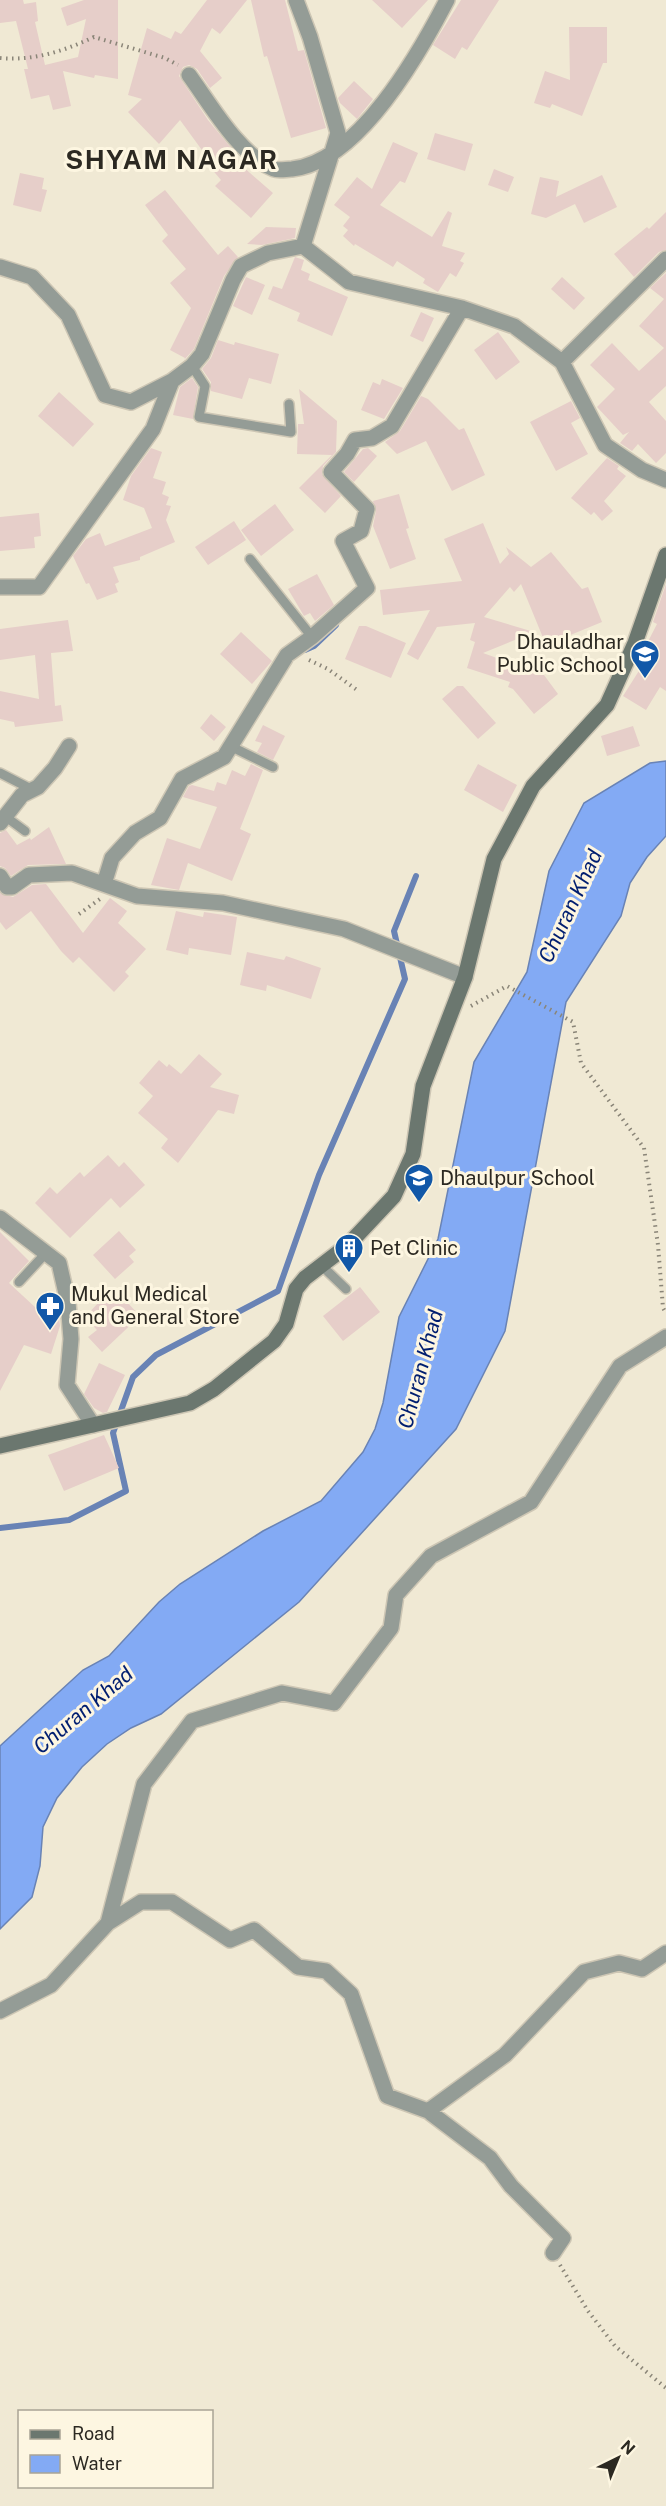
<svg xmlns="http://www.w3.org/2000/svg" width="666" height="2506" font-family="'Public Sans',sans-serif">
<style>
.water{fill:#83aaf4;stroke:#6983b5;stroke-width:1.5}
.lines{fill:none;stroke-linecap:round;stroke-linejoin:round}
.stream{stroke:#6983b5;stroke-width:6}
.building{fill:#e6cec9}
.lane-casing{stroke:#cdc6b4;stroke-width:12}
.street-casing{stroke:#cdc6b4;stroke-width:18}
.secondary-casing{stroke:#cdc6b4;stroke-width:18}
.path{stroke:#8a8578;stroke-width:4;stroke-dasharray:1.5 4.5;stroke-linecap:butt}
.lane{stroke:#949c96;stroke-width:9}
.street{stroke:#949c96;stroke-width:15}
.secondary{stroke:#6b776f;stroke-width:15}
.labels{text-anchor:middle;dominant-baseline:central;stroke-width:6;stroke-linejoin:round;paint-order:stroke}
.poi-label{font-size:20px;fill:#2c2922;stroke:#fdf6e1;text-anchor:start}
.water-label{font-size:21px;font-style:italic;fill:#001e70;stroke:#fdf6e1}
.district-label{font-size:26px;font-weight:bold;letter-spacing:1.5px;fill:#2c2922;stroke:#fdf6e1}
</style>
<rect width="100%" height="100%" fill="#f0e9d4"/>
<path class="water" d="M666 761V836L647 857 630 883 621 916 566 1002 505 1331 456 1429 299 1602 161 1714 131 1728 107 1744 82 1767 57 1798 43 1827 40 1866 32 1897 0 1929V1746L83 1670 109 1656 159 1602 180 1584 263 1531 321 1501 363 1452 375 1429 383 1403 399 1317 438 1239 474 1062 527 972 549 871 584 803 650 763Z"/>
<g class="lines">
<path class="stream" d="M305 650 314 646 336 625
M0 1528 69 1520 126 1491 113 1433 133 1377 156 1355 278 1291 319 1175 405 979 394 931 416 876"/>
</g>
<path class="building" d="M0 0H23L24 4 36 2 38 21 35 22 45 65 78 57 86 19 67 26 61 8 84 0H118V79L95 75 94 78 63 71 71 106 53 110 49 95 31 99 24 69H28L16 21 0 23Z
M207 0H247L220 34 212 28 200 51 222 78 210 88 197 69 189 65 183 67 179 76 208 120 237 155 233 158 273 193 251 218 215 186 221 180 204 160 207 157 180 120 159 144 128 112 142 99 128 95 147 28 171 39 175 31 181 34Z
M251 0H285L298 51 304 50 326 128 291 138 267 56 264 57Z
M372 0H428L402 28Z
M461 0H499L467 50 462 47 455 59 433 45Z
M569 27H607V63H603L582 116 552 104 550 108 534 103 545 71 570 80Z
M354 81 373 99 357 119 340 103 338 98Z
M435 133 473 144 465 171 427 159Z
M393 142 418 153 405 183 400 181 380 205 432 237 448 211 452 213 442 246 465 253 460 261 464 263 456 277 450 273 438 292 423 283 425 279 397 261 393 267 355 244 354 246 343 236 348 230 343 226 350 217 334 205 357 177 372 189Z
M494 169 514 177 508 192 488 185Z
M20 173 44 178 42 189 47 190 41 212 13 205Z
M602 175 617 207 584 223 575 204 546 218 531 214 540 177 559 181 556 197Z
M165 190 218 255 228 246 238 257 224 276 194 349 184 360 185 358 170 350 191 308 170 283 186 269 162 241 168 235 145 205Z
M666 212V250L659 252 634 277 614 254 647 227 649 229Z
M266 227 296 228 295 238 262 245 247 244Z
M295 257 304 260 301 270 310 274 308 280 348 297 332 336 297 321 300 313 268 299 273 286 282 289Z
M666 273V386L649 402 666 421V453L656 463 638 444 632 451 620 443 629 432 623 435 597 407 615 389 590 365 612 343 639 371 664 348 639 326 664 299 650 288Z
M246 277 265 285 252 315 233 306Z
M562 277 585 298 574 310 551 289Z
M421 312 434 318 423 342 410 336Z
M498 332 520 362 496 380 474 350Z
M218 340 234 345 235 342 279 354 271 384 249 378 242 399 211 391V382L202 369 211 358Z
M192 378 198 387 193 419 173 415 180 387Z
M382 379 403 388 384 419 361 410 373 382 380 385Z
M299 389 337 421 336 452 323 466 322 474 341 496 325 513 299 488 332 455 297 454 298 424H304Z
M59 392 94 424 73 447 38 416Z
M421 396 428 399 459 430 464 428 485 475 452 491 426 441 397 454 385 442 400 431Z
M571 401 580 418 571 423 588 454 556 471 530 422Z
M151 448 162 452 153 478 166 482 162 494 169 497 166 505 171 506 166 520 175 542 140 557V560L113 567 119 582 115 584 118 592 97 600 89 583 86 584 73 556 86 539 100 533 105 546 152 528 144 508 123 500 131 476Z
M368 448 377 456 354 482 344 472 363 449Z
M607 458 619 466 617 469 626 476 604 501 613 511 602 521 594 512 591 515 571 498Z
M399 494 409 528 406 529 416 559 390 569 373 526 376 511 373 501Z
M275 504 294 530 261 556 241 530Z
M39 513 41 536 34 537 35 548 0 551V517Z
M234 521 246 540 208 565 195 547Z
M483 523 500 564 509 554 506 547 531 567 551 552 582 589 588 587 602 622 546 645 521 584 514 592 510 587 484 617 534 632 483 653 544 675 558 694 534 714 513 689 508 687 510 682 467 668 475 642 470 640 475 623 437 627 418 660 407 654 430 610 383 615 380 590 462 581 444 539Z
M317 574 334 605 315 621 310 613 304 616 288 589Z
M666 584V691L660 687 646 710 623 696 642 666 637 663 657 624 653 622Z
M68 620 73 651 51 653 55 706 61 705 63 721 15 727 14 722 0 719V691L39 699 35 655 0 660V629Z
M359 626H366L406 643 391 678 345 659Z
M241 632 272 661 252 684 220 654Z
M457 686H463L496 723 478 739 442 699Z
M211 714 226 727 214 741 200 728Z
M263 725 285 736 273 760 257 752 262 743 255 741Z
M633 726 640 746 607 756 601 736Z
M251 764 263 770 240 829 251 834 232 881 188 863 179 890 151 885 167 838 200 849 217 807 183 797 189 786 192 785 214 791 217 782 226 785 232 770 245 776Z
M478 764 517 785 503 812 464 790Z
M49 827 66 864 28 865 11 876 5 868 0 866V833L6 830 17 845 30 838 31 840Z
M46 884 83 933 110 898 127 911 118 923 146 949 125 972 129 976 114 992 79 957 73 963 61 951 31 911 6 930 0 922V893L13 897 32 885Z
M176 911 203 917 204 912 237 917 231 955 189 948 188 955 166 950Z
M247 952 284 960 286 956 321 968 311 999 267 985 266 991 240 985Z
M199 1054 222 1074 210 1087 239 1095 234 1114 218 1110 178 1163 161 1148 168 1139 138 1113 153 1096 139 1083 159 1060 167 1067 169 1064 181 1074Z
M108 1155 119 1167 124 1162 145 1185 120 1208 111 1198 70 1238 35 1203 50 1187 57 1194 80 1172 84 1177Z
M119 1231 136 1250 129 1256 134 1262 115 1279 93 1255Z
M0 1232 29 1261 9 1283 36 1308 59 1316 60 1326 51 1354 24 1345 0 1391Z
M113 1287 140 1316 102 1352 88 1337 97 1330 85 1317Z
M360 1287 380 1312 343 1341 323 1316Z
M99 1363 125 1375 107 1412 103 1413 94 1408 84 1394Z
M104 1435 119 1468 64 1491 48 1455Z"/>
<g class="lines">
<g class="lane-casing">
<path id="lane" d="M192 366 205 386 199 417 291 432 289 404
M250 559 312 637
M230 746 273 767
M0 773 33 790
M6 817 25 831
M321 1265 346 1289
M19 1282 46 1253"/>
</g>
<g class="street-casing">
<path id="street" d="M296 0 310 37 338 133 303 246
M189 75C211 105 239 155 274 169 279 171 286 169 292 169 358 162 419 54 447 0
M0 267 32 277 68 315 105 395 131 402 172 381 192 366 202 354 233 280 241 266 268 253 303 246 349 282 462 308 514 326 562 362 605 445 642 470 666 480
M562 362 666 259
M0 587H39L153 429 172 381
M0 823 22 795 38 787 55 768 69 746
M0 876 7 887H12L29 875 72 873 137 896 223 903 344 929 465 977
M104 884 112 858 135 833 160 818 182 779 224 757 287 655 312 637 367 588 343 541 361 531 367 509 331 472 347 454 355 440 372 438 392 426 462 308
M0 1218 59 1263 68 1302 71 1339 67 1385 93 1425
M108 1923 144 1784 192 1721 282 1693 334 1703 391 1628 396 1595 431 1556 531 1502 620 1366 666 1337
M0 2011 51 1985 108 1923 141 1902H172L230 1940 254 1930 298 1967 326 1971 351 1994 387 2096 428 2111 490 2158 511 2186 563 2238 553 2253
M428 2111 505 2055 584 1972 619 1963 642 1969 666 1953"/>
</g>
<g class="secondary-casing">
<path id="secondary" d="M0 1446 190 1403 214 1389 274 1341 286 1324 296 1289 305 1278 348 1245 394 1196 413 1154 423 1086 465 977 494 859 533 786 607 705 635 643 666 555"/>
</g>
<path class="path" d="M0 58C34 61 64 51 94 37L165 58 178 65
M309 660 328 669 357 690
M79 914 100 899
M471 1006 507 986 573 1022 581 1063 644 1148 658 1245 663 1308 666 1313
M560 2265 588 2311 615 2346 666 2388"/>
<use href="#lane" class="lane"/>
<use href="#street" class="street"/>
<use href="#secondary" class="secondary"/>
</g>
<defs>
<g id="school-pin" transform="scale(1.5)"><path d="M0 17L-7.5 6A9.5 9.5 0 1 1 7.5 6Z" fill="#1258a8" stroke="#fdf6e1"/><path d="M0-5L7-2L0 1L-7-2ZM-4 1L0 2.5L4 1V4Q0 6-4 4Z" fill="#fff"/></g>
<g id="building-pin" transform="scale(1.5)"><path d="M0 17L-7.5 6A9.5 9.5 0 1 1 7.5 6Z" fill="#1258a8" stroke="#fdf6e1"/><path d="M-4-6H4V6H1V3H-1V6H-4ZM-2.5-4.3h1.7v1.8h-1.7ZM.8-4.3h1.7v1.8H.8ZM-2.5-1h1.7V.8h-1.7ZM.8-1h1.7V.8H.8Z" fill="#fff"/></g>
<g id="pharmacy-pin" transform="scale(1.5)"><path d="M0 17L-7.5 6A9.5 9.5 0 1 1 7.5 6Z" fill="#1258a8" stroke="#fdf6e1"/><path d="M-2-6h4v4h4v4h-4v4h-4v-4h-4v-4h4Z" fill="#fff"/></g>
</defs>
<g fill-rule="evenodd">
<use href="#school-pin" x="645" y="654"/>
<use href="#school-pin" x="419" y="1178"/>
<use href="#building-pin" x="349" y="1248"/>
<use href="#pharmacy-pin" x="50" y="1306"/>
</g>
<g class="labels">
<g class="poi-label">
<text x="624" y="642" text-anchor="end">Dhauladhar<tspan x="624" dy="23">Public School</tspan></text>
<text x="440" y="1178">Dhaulpur School</text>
<text x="370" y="1248">Pet Clinic</text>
<text x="71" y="1294">Mukul Medical<tspan x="71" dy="23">and General Store</tspan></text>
</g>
<g class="water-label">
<text transform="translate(570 906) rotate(-65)">Churan Khad</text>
<text transform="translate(420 1369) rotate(-75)">Churan Khad</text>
<text transform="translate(83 1710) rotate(-40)">Churan Khad</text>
</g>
<g class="district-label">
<text x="172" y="159">SHYAM NAGAR</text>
</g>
</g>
<rect x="18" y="2410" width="195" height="78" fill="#fdf6e1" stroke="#a9a495" stroke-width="1.5"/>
<rect x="30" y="2430" width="30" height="9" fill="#6b776f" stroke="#a9a495" stroke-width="1.5"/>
<text x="72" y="2440" font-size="18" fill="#2c2922">Road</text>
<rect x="30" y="2455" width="30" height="18" fill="#83aaf4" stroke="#a9a495" stroke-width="1.5"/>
<text x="72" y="2470" font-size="18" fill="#2c2922">Water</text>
<g transform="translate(618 2458) rotate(43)" stroke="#fdf6e1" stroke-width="4.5" paint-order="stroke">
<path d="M0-4.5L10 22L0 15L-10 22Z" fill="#2c2922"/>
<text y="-9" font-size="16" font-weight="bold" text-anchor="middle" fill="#2c2922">N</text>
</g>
</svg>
